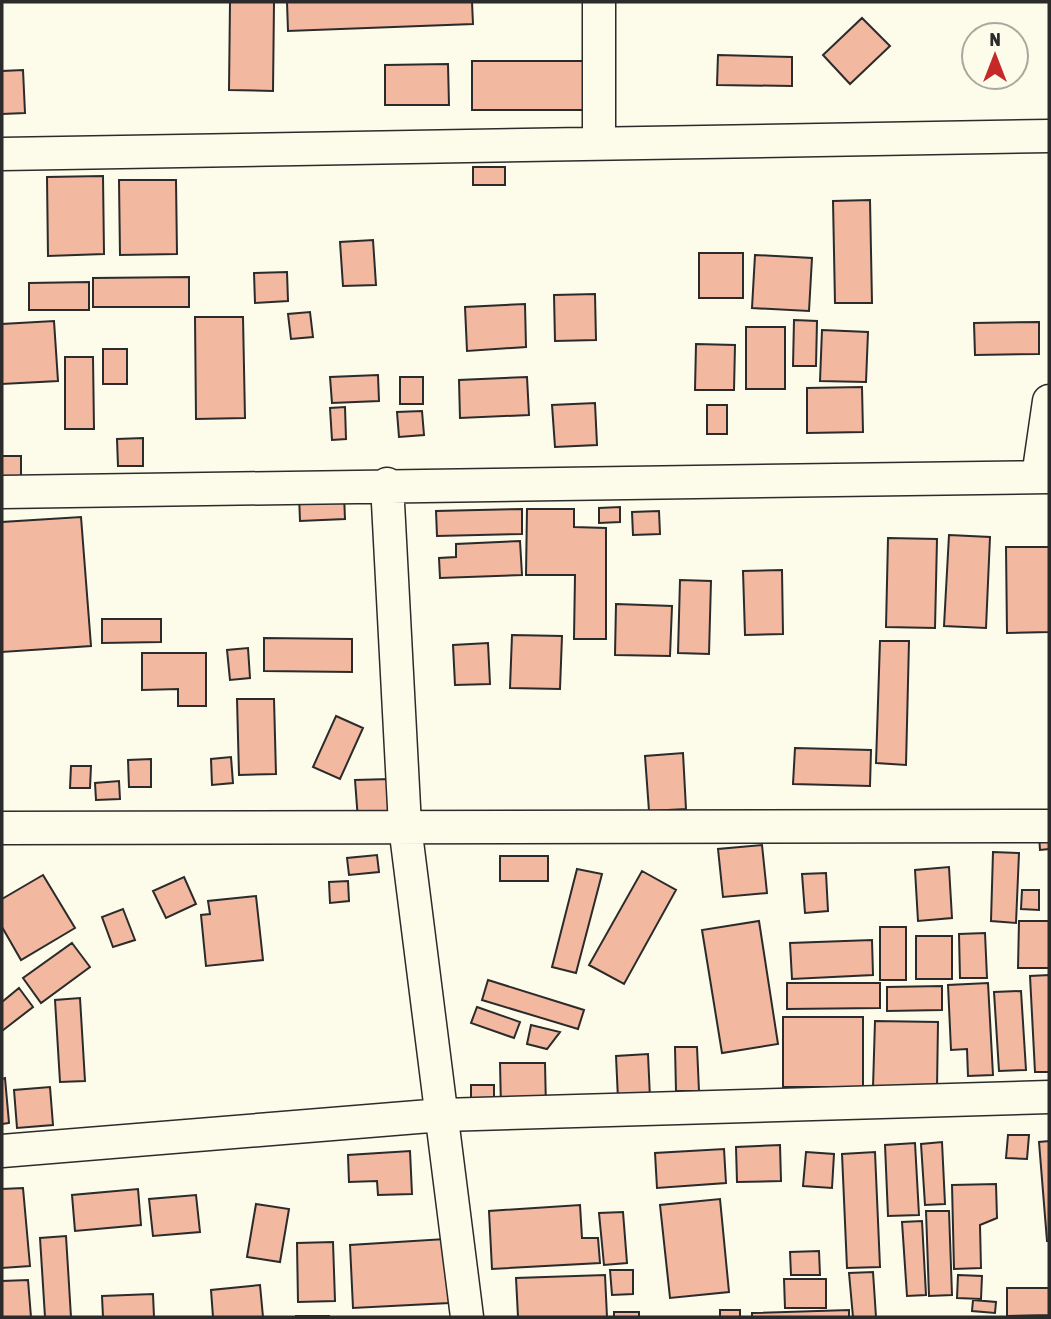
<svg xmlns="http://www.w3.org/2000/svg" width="1051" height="1319" font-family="'Asap Condensed',sans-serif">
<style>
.building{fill:#f2b8a0;stroke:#2b2b2b;stroke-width:2}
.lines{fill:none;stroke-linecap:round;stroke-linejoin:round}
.minor-casing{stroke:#2b2b2b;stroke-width:35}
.minor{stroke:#fdfbea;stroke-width:32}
</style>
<rect width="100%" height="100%" fill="#fdfbea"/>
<path class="building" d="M230 2H274L273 91 229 90Z
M287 2H472L473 24 288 31Z
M862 18 890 46 850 84 823 55Z
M718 55 792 57V86L717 85Z
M472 61H583V110H472Z
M448 64 449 105H385V65Z
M23 70 25 113 2 114V71Z
M473 167H505V185H473Z
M103 176 104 254 48 256 47 177Z
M119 180H176L177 254 120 255Z
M870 200 872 303H835L833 201Z
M373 240 376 285 343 286 340 242Z
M699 253H743V298H699Z
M755 255 812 258 809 311 752 308Z
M287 272 288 301 255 303 254 273Z
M189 277V307H93V278Z
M89 282V310H29V283Z
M595 294 596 340 555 341 554 295Z
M525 304 526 347 467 351 465 307Z
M310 312 313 337 291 339 288 314Z
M195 317H243L245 418 196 419Z
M794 320 817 321 816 366H793Z
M54 321 58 381 2 384V324Z
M1039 322V354L975 355 974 323Z
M746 327H785V389H746Z
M822 330 868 332 866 382 820 381Z
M696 344 735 345 734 390H695Z
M103 349H127V384H103Z
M65 357H93L94 429H65Z
M378 375 379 401 332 403 330 377Z
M400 377H423V404H400Z
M527 377 529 415 460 418 459 380Z
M862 387 863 432 807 433V388Z
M595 403 597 445 555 447 552 405Z
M707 405H727V434H707Z
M345 407 346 439 332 440 330 408Z
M422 411 424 435 399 437 397 412Z
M143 438V466H118L117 439Z
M2 456H21V481H2Z
M344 494 345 519 300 521 299 495Z
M620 507V522L599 523V508Z
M522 509V534L437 536 436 511Z
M527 509H574V527L606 528V639H574L575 575H526Z
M659 511 660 534 633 535 632 512Z
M81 517 91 646 2 652V522Z
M949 535 990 537 986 628 944 626Z
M888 538 937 539 935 628 886 627Z
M520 541 522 575 440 578 439 558 456 557V544Z
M1006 547H1049V632L1007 633Z
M782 570 783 634 745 635 743 571Z
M680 580 711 581 709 654 678 653Z
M616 604 672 606 670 656 615 655Z
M102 619H161V642L102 643Z
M512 635 562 636 560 689 510 688Z
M264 638 352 639V672L264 671Z
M880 641H909L906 765 876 763Z
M488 643 490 684 455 685 453 645Z
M248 648 250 678 230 680 227 650Z
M142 653H206V706H178V689L142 690Z
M237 699H274L276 774 239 775Z
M336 716 363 728 340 779 313 767Z
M795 748 871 750 870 786 793 784Z
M683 753 686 809 649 811 645 756Z
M231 757 233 783 212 785 211 759Z
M151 759V787H129L128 760Z
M71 766H91L90 788H70Z
M390 779 392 819 358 820 355 780Z
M119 781 120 799 96 800 95 783Z
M1049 834V849L1040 850 1039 835Z
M762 845 767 893 723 897 718 849Z
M993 852 1019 853 1016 923 991 921Z
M377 855 379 872 349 875 347 858Z
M500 856H548V881H500Z
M949 867 952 918 918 921 915 870Z
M577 869 602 874 576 973 552 967Z
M642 871 676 890 624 984 589 965Z
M826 873 828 911 805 913 802 874Z
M43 875 75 928 21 960 2 927V899Z
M184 877 196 904 166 918 153 891Z
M348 881 349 901 330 903 329 882Z
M1022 890H1039V910L1021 909Z
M256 896 263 960 206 966 201 915 210 914 208 901Z
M123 909 135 940 113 947 102 917Z
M759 921 778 1044 722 1053 702 930Z
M1019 921H1049V968H1018Z
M880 927H906V980H880Z
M985 933 987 978H960L959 934Z
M916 936H952V979H916Z
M872 940 873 975 792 979 790 943Z
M72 943 90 967 41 1003 23 978Z
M1049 975V1072H1035L1030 976Z
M488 980 584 1010 578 1029 482 1000Z
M787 983H880V1008L787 1009Z
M988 983 993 1075 968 1076 967 1049 951 1050 948 985Z
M942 986V1010L887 1011V987Z
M19 988 33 1007 2 1031V1002Z
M1021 991 1026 1070 999 1071 994 992Z
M80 998 85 1081 60 1082 55 1000Z
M477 1007 520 1022 514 1038 471 1023Z
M783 1017H863V1087H783Z
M875 1021 938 1022 937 1089 873 1087Z
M531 1025 560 1032 547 1049 527 1044Z
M675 1047H697L699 1091H676Z
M648 1054 650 1098 618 1099 616 1056Z
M500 1063H545L546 1108H501Z
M5 1078 9 1123 2 1124V1079Z
M471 1085H494V1107H471Z
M50 1087 53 1125 17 1128 14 1090Z
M1008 1135H1029L1027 1159 1006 1158Z
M1049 1141V1241H1047L1039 1142Z
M942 1142 945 1204 925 1205 921 1144Z
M915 1143 919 1215 888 1216 885 1145Z
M780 1145 781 1181 737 1182 736 1147Z
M724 1149 726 1183 657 1188 655 1153Z
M410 1151 412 1194 378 1195 377 1181 349 1182 348 1155Z
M806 1152 834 1154 832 1188 803 1186Z
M875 1152 880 1267 847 1268 842 1154Z
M996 1184 997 1218 980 1225 981 1268 954 1269 952 1185Z
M23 1188 30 1266 2 1268V1189Z
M138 1189 141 1225 75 1231 72 1195Z
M196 1195 200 1232 153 1236 149 1199Z
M720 1199 729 1292 670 1298 660 1205Z
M256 1204 289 1209 280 1262 247 1257Z
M580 1205 582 1238H598L600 1263 492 1269 489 1211Z
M926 1211H949L952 1295 929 1296Z
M623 1212 627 1263 604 1265 599 1213Z
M922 1221 926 1295 907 1296 902 1222Z
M66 1236 71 1317H45L40 1238Z
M445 1239 449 1303 353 1308 350 1245Z
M333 1242 335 1301 298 1302 297 1243Z
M819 1251 820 1275H791L790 1252Z
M610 1270H633V1294L612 1295Z
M873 1272 876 1317H853L849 1273Z
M605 1275 607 1317H518L516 1278Z
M958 1275 982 1276 981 1299 957 1298Z
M784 1279H826V1308H785Z
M28 1280 31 1317H2V1281Z
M260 1285 263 1317H213L211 1290Z
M1007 1288H1049V1315L1007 1316Z
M153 1294 154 1317H103L102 1296Z
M973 1300 996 1302 995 1313 972 1311Z
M720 1310H740V1317H720Z
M849 1310V1317H752V1313Z
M614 1312H639V1317H614Z
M296 1316H329V1317H296Z"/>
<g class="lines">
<g class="minor-casing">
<path id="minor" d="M599 2V141
M2 154 1049 136
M1038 477 1049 401
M387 484 405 826 467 1317
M2 492 1049 477
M2 828 1049 826
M2 1151 442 1115 1049 1097"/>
</g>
<use href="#minor" class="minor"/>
</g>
<rect width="1051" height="1319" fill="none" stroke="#2b2b2b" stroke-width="7"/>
<g transform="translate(995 56)"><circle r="33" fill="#fdfbea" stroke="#a9a89e" stroke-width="2"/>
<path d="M0-5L12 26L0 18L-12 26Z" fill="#c62828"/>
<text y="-10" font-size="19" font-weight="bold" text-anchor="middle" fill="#2b2b2b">N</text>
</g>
</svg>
